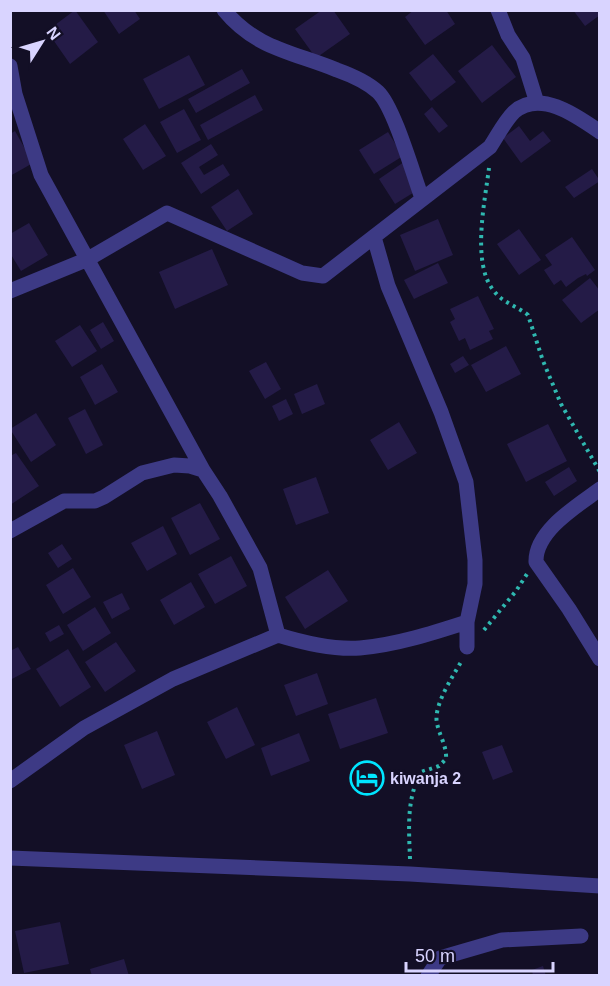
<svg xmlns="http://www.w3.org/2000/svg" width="610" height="986" font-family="Helvetica,sans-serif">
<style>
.building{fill:#241b47}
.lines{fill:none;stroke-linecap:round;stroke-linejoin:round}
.path{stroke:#2fb8b0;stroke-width:4;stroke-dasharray:3 4.5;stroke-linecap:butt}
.minor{stroke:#3d3a85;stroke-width:15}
.labels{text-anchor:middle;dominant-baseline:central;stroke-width:6;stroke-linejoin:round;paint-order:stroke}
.poi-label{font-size:16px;font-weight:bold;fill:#d9d4ff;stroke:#130f26;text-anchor:start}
</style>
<rect width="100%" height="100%" fill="#130f26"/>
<path class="building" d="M75 10 98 42 70 64 47 31Z
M103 10H134L140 19 119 34Z
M322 10H333L350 34 316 58 295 29Z
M414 10H446L455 24 425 45 405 17Z
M573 10H600V15L585 26Z
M492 45 516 77 482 103 458 71Z
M433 54 456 82 431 101 409 73Z
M189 55 205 85 159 109 143 79Z
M242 69 250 83 196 113 188 99Z
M255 95 263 110 208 140 200 125Z
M432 107 448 126 439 133 424 114Z
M184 109 201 140 177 153 160 122Z
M145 124 166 156 143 170 123 139Z
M519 126 530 141 543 131 551 141 521 163 503 138Z
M15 131 33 163 10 176V134Z
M388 132 403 156 374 174 359 150Z
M211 144 218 155 199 167 204 175 223 164 230 175 201 194 181 163Z
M404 162 421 188 395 204 379 179Z
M592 169 600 181 574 198 565 187Z
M238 189 253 214 227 231 211 207Z
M438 219 453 255 415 271 400 235Z
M29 223 48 255 21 271 10 253V234Z
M519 229 541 260 519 275 497 244Z
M572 237 595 270 587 276 586 274 578 278 566 287 561 280 554 285 544 270 552 265 545 255Z
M212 249 228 285 175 309 159 272Z
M438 263 448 283 414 299 404 280Z
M590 278 600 291V309L581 323 562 300Z
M478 296 494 329 489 331 493 339 470 350 465 338 459 341 450 322 455 319 450 309Z
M103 322 114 341 101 349 90 330Z
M80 325 97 351 72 367 55 341Z
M506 346 521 374 486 392 471 365Z
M463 356 469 365 455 373 450 364Z
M266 362 281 389 265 399 249 371Z
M102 364 118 392 95 405 80 377Z
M317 384 325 404 302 414 294 394Z
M286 399 293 414 279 421 272 406Z
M85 409 103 445 86 454 68 418Z
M36 413 56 445 31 462 10 429Z
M399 422 417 453 388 470 370 440Z
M548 424 567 461 526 482 507 444Z
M16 453 39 486 10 505V456Z
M569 467 577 481 554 496 545 482Z
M316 477 329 513 296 525 283 489Z
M200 503 220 539 190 555 171 518Z
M163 526 177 554 147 571 131 543Z
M62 544 72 559 58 568 48 553Z
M231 556 247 586 215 604 198 574Z
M73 568 91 597 63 614 46 585Z
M328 570 348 601 305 629 285 597Z
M191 582 205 607 174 625 160 600Z
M122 593 130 609 112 619 103 602Z
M95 607 111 633 83 651 67 625Z
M59 625 64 634 50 642 45 633Z
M116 642 136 671 105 692 85 662Z
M18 647 31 669 10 680V651Z
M68 649 91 687 60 707 36 669Z
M317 673 328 704 296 716 284 685Z
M376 698 388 733 340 749 328 714Z
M237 707 255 745 226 759 207 722Z
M157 731 175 775 142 789 124 745Z
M299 733 310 761 271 776 261 748Z
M502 745 513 772 493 780 482 752Z
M60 922 69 964 24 973 15 931Z
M124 959 129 976H92L90 969Z
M543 966 546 976H533L532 970Z"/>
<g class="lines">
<path class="path" d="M489 168C485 201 471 264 494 291 503 303 517 306 528 315L543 361 561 404 600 472
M484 630 516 591 527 574
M410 859C409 830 406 799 421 772L439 766 446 759C447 746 439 735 437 723 433 706 453 676 461 662"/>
<path class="minor" d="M224 10C256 49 293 52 337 70 351 75 367 82 378 92 394 107 413 174 422 198
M498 10 508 35 523 58 537 103
M10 66 15 94 41 175 203 470
M374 237 388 286 441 412 466 482 475 560V584L467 622V647
M10 291 88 259 167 213 302 273 323 276 490 147C498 135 504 122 514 112 540 89 577 116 600 132
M600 489C577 506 535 531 536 562L569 609 600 659
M10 531 64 501H95L104 497 142 473 174 465 190 466 203 470 220 496 260 568 278 635 173 679 84 728 10 781
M278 635C304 643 333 650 360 648 396 645 433 633 467 622
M10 858 410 874 600 886
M428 976 440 958 502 940 581 936"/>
</g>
<defs>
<g id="hotel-ring" transform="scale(1.725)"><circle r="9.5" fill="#130f26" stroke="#00e5ff" stroke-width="1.5"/><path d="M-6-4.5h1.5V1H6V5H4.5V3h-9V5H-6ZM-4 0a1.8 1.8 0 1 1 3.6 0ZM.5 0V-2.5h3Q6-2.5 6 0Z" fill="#00e5ff"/></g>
</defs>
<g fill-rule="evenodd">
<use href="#hotel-ring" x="367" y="778"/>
</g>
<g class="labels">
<g class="poi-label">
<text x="390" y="778">kiwanja 2</text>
</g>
</g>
<rect width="610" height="986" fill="none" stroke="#d9d4ff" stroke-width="24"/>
<g transform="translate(42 42) rotate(53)" stroke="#130f26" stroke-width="4.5" paint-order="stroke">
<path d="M0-4.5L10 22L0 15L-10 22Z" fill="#d9d4ff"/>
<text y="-9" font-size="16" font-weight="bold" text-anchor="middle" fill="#d9d4ff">N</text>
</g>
<path d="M406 962v9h147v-9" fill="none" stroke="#d9d4ff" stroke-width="3"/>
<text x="415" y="962" font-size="18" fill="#d9d4ff" stroke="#130f26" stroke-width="4.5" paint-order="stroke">50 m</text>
</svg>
